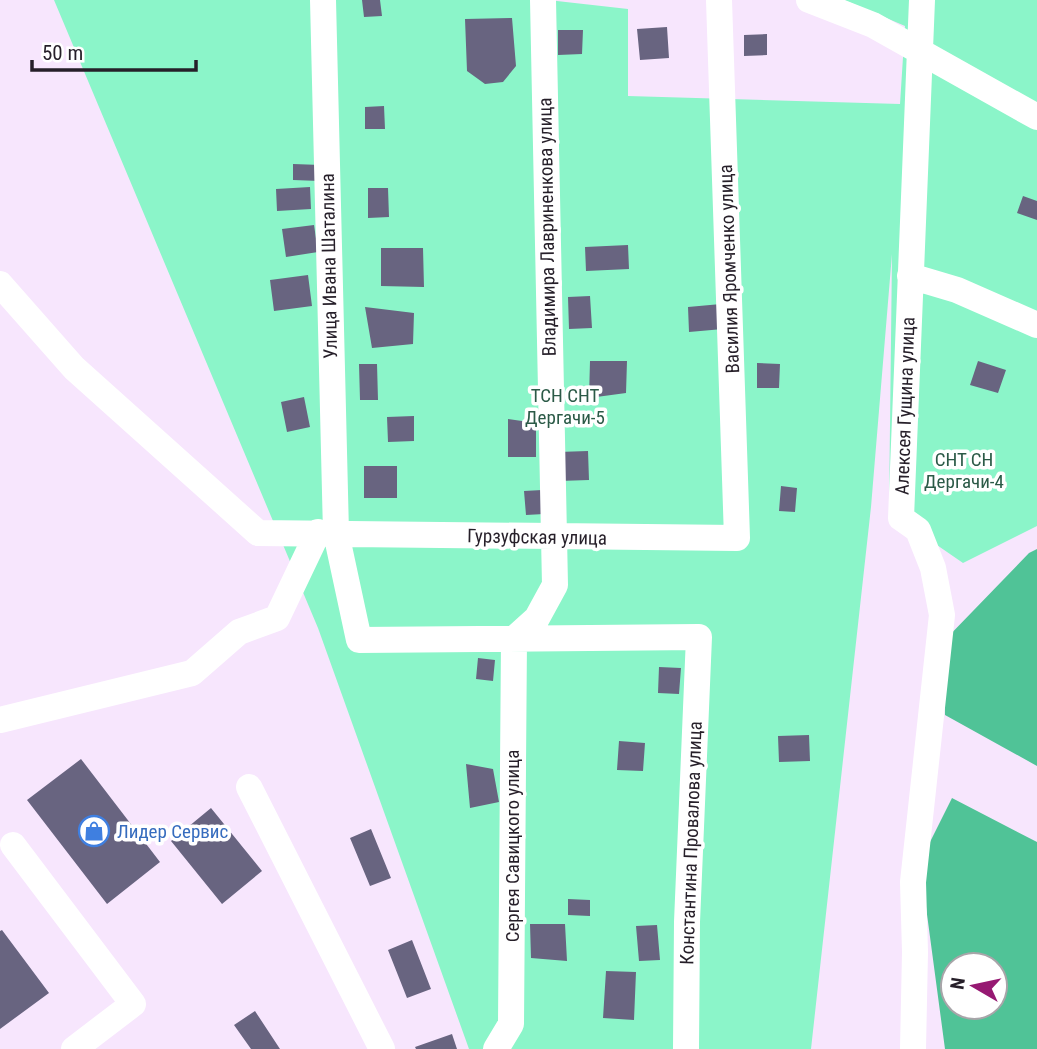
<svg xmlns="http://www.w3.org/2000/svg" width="1037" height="1049" font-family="'Roboto Condensed',sans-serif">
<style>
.green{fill:#8bf5c9}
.forest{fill:#50c397;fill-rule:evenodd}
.building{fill:#686480}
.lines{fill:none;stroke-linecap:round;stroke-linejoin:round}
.minor{stroke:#fff;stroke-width:26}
.labels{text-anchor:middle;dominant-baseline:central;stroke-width:7;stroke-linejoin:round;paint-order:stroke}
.street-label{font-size:19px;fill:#261f29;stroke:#fff}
.park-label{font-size:19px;fill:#2b5a47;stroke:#fff}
.shop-label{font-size:19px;fill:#366cbe;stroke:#fff;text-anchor:start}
</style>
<rect width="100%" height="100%" fill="#f7e6fd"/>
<path class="green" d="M54 0H548L628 9V96L900 104 905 26 844 0H1037V526L963 563 889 512 892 254 871 507 811 1049H469L318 628Z"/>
<path class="forest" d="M1037 549V766L945 715 942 643 1029 553Z
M952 798 1037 842V1049H945L920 862ZM953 965H995V1007H953Z"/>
<path class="building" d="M362 0H380L382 16 364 17Z
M512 18 516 66 503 82 485 84 467 71 465 19Z
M667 27 669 58 640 60 637 29Z
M558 30H583L582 54 558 55Z
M767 34V55L744 56V35Z
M384 106 385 129H365V107Z
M293 164 321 165 320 181 293 180Z
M310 187 311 209 277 211 276 189Z
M368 188H388L389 217 368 218Z
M1023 196 1037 201V220L1017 213Z
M314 225 318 252 286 257 282 229Z
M628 245 629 269 586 271 585 247Z
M381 248H423L424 287 381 286Z
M308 275 312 306 274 311 270 280Z
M590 296 592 328 569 329 568 297Z
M721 304 723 329 689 332 688 307Z
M365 307 414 313 413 344 372 348Z
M590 361H627L626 393 589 398Z
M978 361 1006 370 998 393 970 385Z
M757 363 780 364 779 388H757Z
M359 364H377L378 400H360Z
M304 397 310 427 287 432 281 402Z
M414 416V441L388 442 387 417Z
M508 419 536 423V457H508Z
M588 451 589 480 559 481 558 452Z
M364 466H397V498H364Z
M781 486 797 488 795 512 779 511Z
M542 490 544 514 526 515 524 491Z
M478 658 495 660 493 681 476 679Z
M659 667 681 668 679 694 658 693Z
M809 735 810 761 779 762 778 736Z
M619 741 645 743 643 771 617 770Z
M81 759 160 862 107 904 27 800Z
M466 764 493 769 499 802 470 808Z
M211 808 262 871 222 904 171 841Z
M371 829 391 878 370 886 350 838Z
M568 899 590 900V916L568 915Z
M530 924H565L567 961 531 958Z
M657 925 660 960 639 961 636 926Z
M2 930 49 993 0 1029V931Z
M412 940 431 989 407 998 388 950Z
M606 971 636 972 634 1020 603 1018Z
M255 1011 280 1049H251L234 1025Z
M452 1034 457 1049H416L415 1047Z"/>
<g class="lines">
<path class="minor" d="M323 0 336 533 359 640 699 637 687 922 686 1049
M809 0 873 25 1037 117
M910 276 957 290 1037 325
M0 284 74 368 258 533 737 538 719 0
M0 720 192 673 239 632 277 618 318 532
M249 787 382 1049
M13 845 133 1004 74 1049
M496 1049 511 1024 514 639 537 618 555 585 543 0
M913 1049 915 952 913 882 942 615 933 568 918 530 901 518 922 0"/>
</g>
<defs>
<g id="shop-ring" transform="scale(1.575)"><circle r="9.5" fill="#fff" stroke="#3f7fe0" stroke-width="1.5"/><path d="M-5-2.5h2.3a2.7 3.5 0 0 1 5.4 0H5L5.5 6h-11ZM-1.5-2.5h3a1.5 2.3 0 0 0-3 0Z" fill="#3f7fe0"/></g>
</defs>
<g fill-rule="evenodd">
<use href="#shop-ring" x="94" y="831"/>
</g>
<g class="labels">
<g class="street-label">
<text transform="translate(547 227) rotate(-91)">Владимира Лавриненкова улица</text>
<text transform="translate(329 266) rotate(-91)">Улица Ивана Шаталина</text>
<text transform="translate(729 269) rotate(-92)">Василия Яромченко улица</text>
<text transform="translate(905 406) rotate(-88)">Алексея Гущина улица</text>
<text transform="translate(537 537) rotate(1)">Гурзуфская улица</text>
<text transform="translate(691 843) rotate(-88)">Константина Провалова улица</text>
<text transform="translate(512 846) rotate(-90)">Сергея Савицкого улица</text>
</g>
<g class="park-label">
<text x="565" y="395">ТСН СНТ<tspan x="565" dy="22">Дергачи-5</tspan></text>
<text x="964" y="459">СНТ СН<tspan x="964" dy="22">Дергачи-4</tspan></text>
</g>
<g class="shop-label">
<text x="117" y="831">Лидер Сервис</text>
</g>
</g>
<g transform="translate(974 986) rotate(279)"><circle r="33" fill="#ffffff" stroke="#a8a5a9" stroke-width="2"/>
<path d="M0-5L12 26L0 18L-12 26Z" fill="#961972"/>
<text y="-10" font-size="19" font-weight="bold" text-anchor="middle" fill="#261f29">N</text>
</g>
<path d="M32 60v10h164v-10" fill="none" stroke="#261f29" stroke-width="3.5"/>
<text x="42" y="60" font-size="21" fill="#261f29" stroke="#ffffff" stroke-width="5" paint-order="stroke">50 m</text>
</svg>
